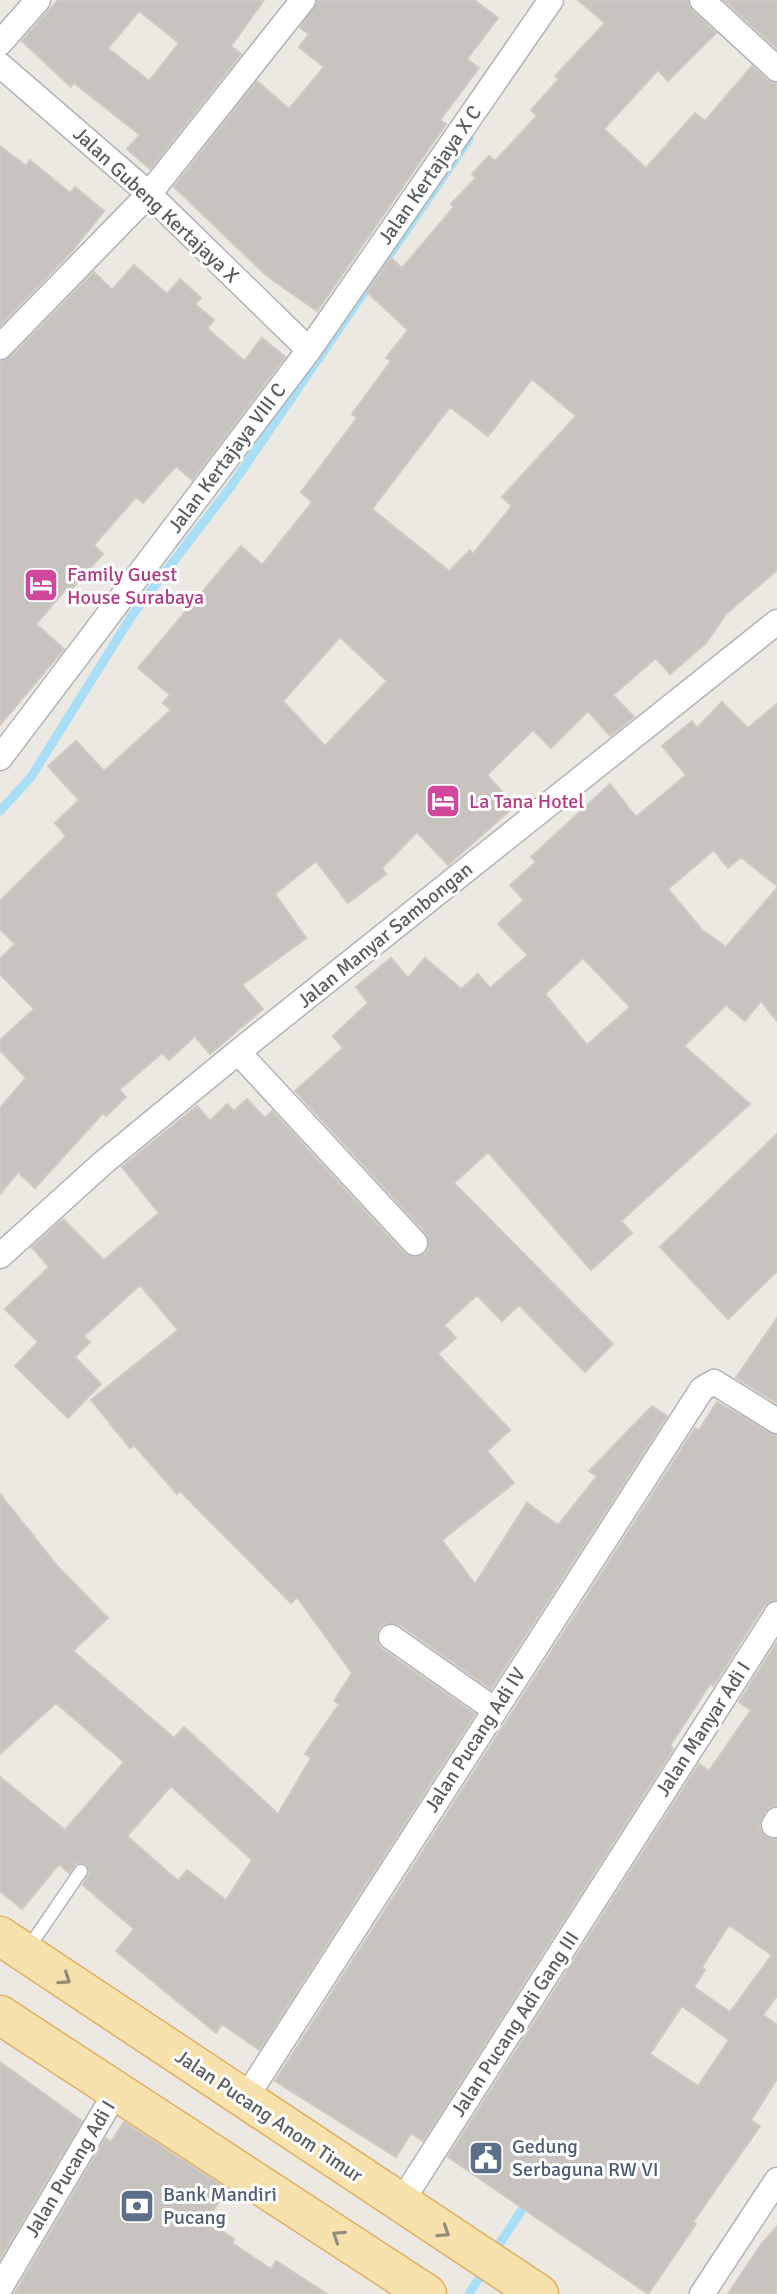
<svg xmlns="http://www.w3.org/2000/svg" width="777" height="2294" font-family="Signika,sans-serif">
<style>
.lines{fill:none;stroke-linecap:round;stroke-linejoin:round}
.stream{stroke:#a8dff6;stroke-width:9}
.building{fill:#c7c4c0;stroke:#d0c9c1;stroke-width:2;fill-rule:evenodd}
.service-casing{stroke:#b0b4b7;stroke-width:15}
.minor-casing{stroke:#b0b4b7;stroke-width:27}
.primary-casing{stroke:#e3ae64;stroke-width:41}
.service{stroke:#fff;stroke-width:12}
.minor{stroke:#fff;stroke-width:24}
.primary{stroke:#f7e1ad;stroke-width:38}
.oneway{stroke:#928c7c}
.labels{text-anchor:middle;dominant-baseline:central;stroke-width:6;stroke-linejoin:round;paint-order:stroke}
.street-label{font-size:20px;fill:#5b5f62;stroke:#fff}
.hotel-label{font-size:20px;fill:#b23c85;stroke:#fff;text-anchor:start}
.service-label{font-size:20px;fill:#4e5e75;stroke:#fff;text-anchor:start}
</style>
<rect width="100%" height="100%" fill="#ece9e3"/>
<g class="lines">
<path class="stream" d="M0 811 31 777 131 617 232 485 469 139
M493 2254 529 2199
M469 2294 484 2270"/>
</g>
<path class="building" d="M58 0H264L231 46 241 54 150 169 127 149 140 135 74 83 71 87 22 41ZM139 11 179 43 149 81 108 48Z
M318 0H474L498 18 467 59 479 68 440 120 446 124 317 311 267 276 174 187 257 81 289 109 324 67 299 47 309 34 300 28Z
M578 0H687L692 11 716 33 668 81 658 70 604 129 646 168 695 113 705 121 752 66 767 80 777 84V570L726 614 706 643 670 674 656 658 613 695 634 717 610 736 588 711 551 748 533 730 487 775 515 806 448 865 417 832 382 868 386 874 348 903 316 861 275 894 306 938 242 985 263 1009 210 1054 195 1036 169 1060 162 1053 119 1090 126 1097 106 1116 103 1113 35 1188 18 1172 0 1194V1108L26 1078 0 1050V1040L34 1009 0 974V959L15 944 0 929V901L66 836 55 823 79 800 48 766 76 741 104 771 171 710 163 703 170 695 138 668 241 546 262 565 312 502 301 492 357 418 352 414 391 361 386 358 408 330 367 292 391 258 402 268 454 207 451 204 476 178 472 174 489 156 495 161 537 116 531 110 559 79 555 76 605 23ZM532 379 576 416 502 497 512 506 473 554 470 550 449 571 372 509 450 407 488 436ZM340 637 387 681 325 746 283 701Z
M724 0H777V49Z
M0 146 26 166 30 160 70 193 75 187 104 211 72 251 0 326Z
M134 265 167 294 180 279 201 298 195 304 214 320 207 328 244 361 262 338 285 357 192 480 176 466 143 503 136 497 94 545 103 554 69 592 66 589 36 624 64 649 0 725V362L11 357 94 272 112 290Z
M722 702 748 728 777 704V886L741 857 728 868 714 850 668 889 702 930 726 947 777 888V1021L761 1001 745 1021 726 1005 684 1046 750 1104 621 1221 632 1233 591 1270 488 1152 454 1183 613 1344 585 1372 519 1305 502 1321 477 1295 444 1325 456 1338 438 1354 510 1430 487 1451 514 1483 442 1540 475 1584 527 1503 558 1525 597 1476 589 1471 652 1406 667 1416 491 1689 400 1625 385 1623 378 1629 377 1643 382 1649 475 1714 259 2050 222 2024 216 2033 116 1951 134 1929 83 1885 90 1872 85 1863H76L69 1873 59 1864 22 1909 0 1891V1777L65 1830 124 1762 56 1703 0 1754V1494L59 1568 108 1618 73 1651 174 1738 184 1727 278 1814 311 1758 305 1754 339 1704 334 1701 352 1673 297 1597 291 1603 180 1491 177 1494 134 1445 130 1448 91 1400 178 1330 140 1285 84 1336 90 1342 75 1357 101 1384 68 1418 15 1366 38 1342 5 1309 49 1267 32 1247 63 1219 104 1260 159 1213 122 1167 197 1106 210 1121 227 1104 234 1111 247 1099 265 1118 272 1111 404 1253 411 1257 425 1254 429 1247 426 1233 295 1091 343 1048 333 1036 368 1003 356 987 391 958 408 978 425 958 461 989 478 974 490 988 528 955 498 924 524 900 510 885 536 862 531 857 610 784 636 817 686 775 662 746 692 721 697 728ZM583 958 630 1007 587 1045 545 994ZM171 1786 252 1860 226 1900 187 1870 178 1881 127 1836Z
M777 1134V1271L728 1319 660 1247Z
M777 1318V1403L736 1378Z
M717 1402 777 1436V1599L764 1606 713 1686 710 1684 670 1746 673 1749 423 2141 411 2133 396 2157 275 2081 695 1428 699 1430Z
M777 1642V1805L765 1812 759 1826 766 1837 777 1839V1996L763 2015 777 2025V2079L751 2120 760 2126 693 2222 696 2224 648 2294 448 2157 699 1764 709 1771 751 1710 739 1702ZM729 1925 772 1955 730 2012 694 1987 705 1970 702 1967ZM682 2006 729 2040 698 2086 650 2054Z
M0 2062 82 2121 0 2259Z
M124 2122 227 2189 207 2221 234 2239 232 2243 271 2269 276 2261 327 2294H14L106 2138 111 2142Z
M777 2226V2294H728L760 2246Z"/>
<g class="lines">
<g class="service-casing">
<path id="service" d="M27 1950 81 1871"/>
</g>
<g class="minor-casing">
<path id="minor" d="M702 0 777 69
M0 43 38 0
M0 65 149 194 309 350
M0 347 149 194 303 0
M0 758 309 350 551 0
M238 1052 415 1243
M0 1256 104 1162 238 1052 777 622
M391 1637 495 1710
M774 1825 777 1820
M245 2099 702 1389 714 1382 777 1421
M400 2204 777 1614
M0 2288 116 2092
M702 2294 777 2180"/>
</g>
<g class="primary-casing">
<path id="primary" d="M0 1936 539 2294
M0 2015 427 2294"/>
</g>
<use href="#service" class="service"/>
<use href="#minor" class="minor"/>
<use href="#primary" class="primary"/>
</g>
<defs><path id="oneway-chevron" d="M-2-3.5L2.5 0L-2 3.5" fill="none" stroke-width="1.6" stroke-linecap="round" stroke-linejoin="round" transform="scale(2)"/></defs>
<g class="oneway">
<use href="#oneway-chevron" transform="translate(65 1979) rotate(34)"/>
<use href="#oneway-chevron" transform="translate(444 2232) rotate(33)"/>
<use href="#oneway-chevron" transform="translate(338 2236) rotate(-147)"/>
</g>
<defs>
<g id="hotel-square" transform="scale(1.8)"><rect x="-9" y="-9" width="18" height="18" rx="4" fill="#d1479c" stroke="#fff"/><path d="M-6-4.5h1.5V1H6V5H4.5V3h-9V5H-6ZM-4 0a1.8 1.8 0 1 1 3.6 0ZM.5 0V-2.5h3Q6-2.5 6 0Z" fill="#fff"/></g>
<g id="civic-square" transform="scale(1.8)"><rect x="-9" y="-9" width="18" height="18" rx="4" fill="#5c6f8a" stroke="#fff"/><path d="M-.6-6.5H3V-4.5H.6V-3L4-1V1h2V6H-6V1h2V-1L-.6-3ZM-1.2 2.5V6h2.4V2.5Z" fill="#fff"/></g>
<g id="bank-square" transform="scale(1.8)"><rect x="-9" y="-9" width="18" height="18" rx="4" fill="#5c6f8a" stroke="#fff"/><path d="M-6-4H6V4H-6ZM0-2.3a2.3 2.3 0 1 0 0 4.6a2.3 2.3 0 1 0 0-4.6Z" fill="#fff"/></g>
</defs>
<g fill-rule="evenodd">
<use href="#hotel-square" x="41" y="585"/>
<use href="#hotel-square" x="443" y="801"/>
<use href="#civic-square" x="486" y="2158"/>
<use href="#bank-square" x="137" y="2206"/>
</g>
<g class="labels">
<g class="street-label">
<text transform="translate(430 175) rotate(-55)">Jalan Kertajaya X C</text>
<text transform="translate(156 205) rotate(43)">Jalan Gubeng Kertajaya X</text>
<text transform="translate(227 458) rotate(-53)">Jalan Kertajaya VIII C</text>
<text transform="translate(385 935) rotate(-39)">Jalan Manyar Sambongan</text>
<text transform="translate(703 1729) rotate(-57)">Jalan Manyar Adi I</text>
<text transform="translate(475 1740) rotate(-57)">Jalan Pucang Adi IV</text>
<text transform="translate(515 2024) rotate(-57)">Jalan Pucang Adi Gang III</text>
<text transform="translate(269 2116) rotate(34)">Jalan Pucang Anom Timur</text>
<text transform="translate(70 2169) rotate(-59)">Jalan Pucang Adi I</text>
</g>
<g class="hotel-label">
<text x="67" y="574">Family Guest<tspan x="67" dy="23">House Surabaya</tspan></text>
<text x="469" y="801">La Tana Hotel</text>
</g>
<g class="service-label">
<text x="512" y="2146">Gedung<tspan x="512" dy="23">Serbaguna RW VI</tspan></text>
<text x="163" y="2194">Bank Mandiri<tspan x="163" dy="23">Pucang</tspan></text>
</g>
</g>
</svg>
